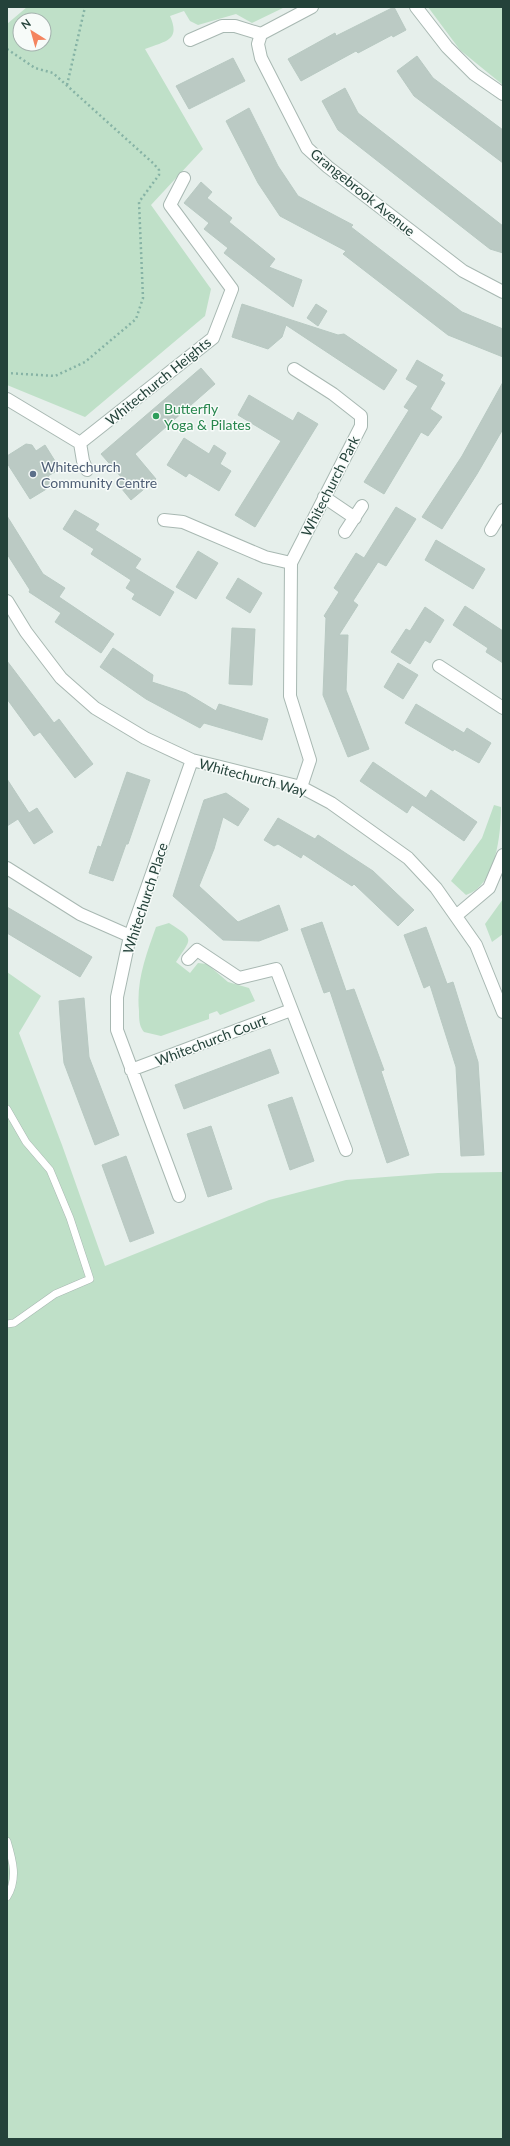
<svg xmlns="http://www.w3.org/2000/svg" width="510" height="2146" font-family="Lato,sans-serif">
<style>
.green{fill:#bfe0c8;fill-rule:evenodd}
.building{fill:#bbcac4;stroke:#b8c9c2}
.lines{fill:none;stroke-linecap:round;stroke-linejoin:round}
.lane-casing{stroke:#a8b8b2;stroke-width:8}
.street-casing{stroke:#a8b8b2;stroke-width:14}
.path{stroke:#86b3a5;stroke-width:2.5;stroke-dasharray:2 3;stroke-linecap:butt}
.lane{stroke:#fff;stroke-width:7}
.street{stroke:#fff;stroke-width:12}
.leisure-dot{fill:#2e9e5b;stroke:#f7fbf9;stroke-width:1.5}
.service-dot{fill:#5c6f8a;stroke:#f7fbf9;stroke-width:1.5}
.labels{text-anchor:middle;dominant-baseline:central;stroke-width:3;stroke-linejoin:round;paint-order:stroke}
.street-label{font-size:14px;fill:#24423a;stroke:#f7fbf9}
.leisure-label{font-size:14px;fill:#27864d;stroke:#f7fbf9;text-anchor:start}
.service-label{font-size:14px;fill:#4e5e75;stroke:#f7fbf9;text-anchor:start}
</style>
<rect width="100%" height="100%" fill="#e6efeb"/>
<path class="green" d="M27 7H285L252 23 236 14 198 25 190 21 184 11 170 16C181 41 165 41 145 49L203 149 151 205 211 289 205 316 85 417 7 385V24ZM20 20H44V44H20Z
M428 7H503V85L460 50Z
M494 805 501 807C501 834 496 886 466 895L451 881 482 838Z
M503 899V934L492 942 485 924Z
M169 923C196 940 191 938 176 962L190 973 198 963 207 964 228 982 249 988 255 1001 220 1015 217 1011 209 1014V1019L161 1036 144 1032C139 1026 139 1019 139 1011 136 981 146 955 156 927Z
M7 972 41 996 19 1033 62 1145 105 1266 269 1200 346 1180 438 1173 503 1172V2139H7Z"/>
<path class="building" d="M394 7 406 30 393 37 392 35 358 53 356 51 301 81 288 59 335 33 336 36Z
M417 56 433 78 503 130V163L414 96 397 71Z
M233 58 245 81 189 109 176 86Z
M345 88 358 113 503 226V253L490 249 338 130 322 101Z
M249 108 278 166 298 196 353 225 351 227 462 312 503 329V357L448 335 343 254 346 251 280 216 258 183 226 121Z
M201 182 212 192 207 198 232 218 229 222 275 259 269 267 302 280 293 307 224 253 228 248 204 229 209 223 184 203Z
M242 304 338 335 344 334 397 370 384 390 286 325 282 337 268 349 232 337Z
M316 304 327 311 318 326 307 318Z
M417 360 443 375 440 380 445 383 430 409 442 417 428 436 421 432 384 494 364 482 409 410 404 407 418 386 406 379Z
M201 368 215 384 135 454 156 479 131 500 117 483 122 478 101 454Z
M503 382V429L477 474 442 529 422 517 462 456Z
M249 395 293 421 298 412 318 424 255 527 235 515 281 441 238 415Z
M184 438 209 454 214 445 226 453 220 464 231 471 219 491 189 473 186 477 167 465Z
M26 444 32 445 36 451 45 445 60 469 48 476 53 485 30 499 7 463V456Z
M396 507 416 519 386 566 378 562 353 601 358 605 339 635H348L346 690 369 749 348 757 323 695 326 618 324 616 339 592 334 588 356 553 364 558Z
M75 510 99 524 95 530 141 559 135 568 174 592 160 616 132 599 135 594 126 588 131 580 91 554 94 549 63 529Z
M7 516 43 574 65 588 59 597 114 634 101 653 55 622 61 613 29 592 30 590 7 554Z
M436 540 485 569 473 589 425 560Z
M198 551 218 563 196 599 176 587Z
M238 578 262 593 250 613 226 598Z
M465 606 503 631V663L486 652 488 648 453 625Z
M425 607 444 620 430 643 425 640 410 664 391 652 406 629 410 631Z
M232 628 255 629 252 685 229 684Z
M113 648 153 675 152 682 186 693 216 711 219 704 268 719 262 740 204 723 200 728 146 699 100 667Z
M7 661 54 723 59 719 93 764 75 778 40 732 34 736 7 699Z
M398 663 418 675 403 699 384 687Z
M416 704 464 733 467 728 491 743 479 763 454 749 453 751 405 723Z
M373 762 426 798 431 790 477 822 464 841 412 805 407 813 360 781Z
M127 772 150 780 128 844H126L113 881 89 873 98 846 101 847Z
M7 779 29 813 37 808 53 832 34 844 18 819 7 826Z
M226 793 249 809 238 826 223 817 214 849 199 886 238 922 279 905 288 930 259 941 223 940 173 896 204 800Z
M278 818 315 839 318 835 373 871 414 910 398 926 354 884 352 886 303 854 301 858 278 844 274 846 264 840Z
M7 907 92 957 80 977 7 933Z
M322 922 346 991 354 989 384 1070 381 1071 409 1155 387 1163 330 991 324 993 301 929Z
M426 927 447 984 453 982 478 1062 484 1155 461 1156 456 1067 430 985 424 988 404 935Z
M84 998 89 1057 119 1135 95 1145 64 1063 61 1031 59 1001Z
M270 1049 279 1073 184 1109 175 1085Z
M292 1097 314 1161 290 1170 268 1105Z
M211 1126 232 1189 208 1197 187 1134Z
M126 1156 154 1233 130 1242 102 1165Z"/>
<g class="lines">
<g class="lane-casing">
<path id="lane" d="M7 1109 26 1142 50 1170 70 1218 90 1279 55 1294 14 1323 7 1324
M7 1841C13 1861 18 1879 7 1897"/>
</g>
<g class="street-casing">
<path id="street" d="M416 7 447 47 474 74 503 94
M261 34 258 44 261 58 307 148 328 167 463 271 503 292
M190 40 222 26H235L261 34 312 7
M294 369 333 394 361 416V426L291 563 290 696 310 760 301 787
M7 399 80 443 213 338 232 289 170 205 184 178
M80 443 83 461 87 470
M324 497 355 518
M164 520 183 522 265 557 291 563
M491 530 503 510
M345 532 362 506
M7 601 26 632 61 678 95 708 145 738 192 760 301 787 331 803 408 858 436 888 476 945 503 1012
M439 666 503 708
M7 868 80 914 130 936
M457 915 489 888 503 855
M188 959 197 950 239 978 276 969 346 1150
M131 1070 291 1010
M179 1196 117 1030V997L130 936 192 760"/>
</g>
<path class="path" d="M7 49 35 68 53 73 154 164 159 170V175L139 202 143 298 136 319 85 362 55 376 7 373
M67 85 85 7"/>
<use href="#lane" class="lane"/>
<use href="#street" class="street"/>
</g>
<circle class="leisure-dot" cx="156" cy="416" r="4"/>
<circle class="service-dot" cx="33" cy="474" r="4"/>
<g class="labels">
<g class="street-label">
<text transform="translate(363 192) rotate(39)">Grangebrook Avenue</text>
<text transform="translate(158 381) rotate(-39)">Whitechurch Heights</text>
<text transform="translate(330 486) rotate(-63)">Whitechurch Park</text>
<text transform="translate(253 777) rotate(15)">Whitechurch Way</text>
<text transform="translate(145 898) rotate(-72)">Whitechurch Place</text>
<text transform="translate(211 1040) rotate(-21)">Whitechurch Court</text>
</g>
<g class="leisure-label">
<text x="164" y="408">Butterfly<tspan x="164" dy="16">Yoga &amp; Pilates</tspan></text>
</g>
<g class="service-label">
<text x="41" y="466">Whitechurch<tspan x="41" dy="16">Community Centre</tspan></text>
</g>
</g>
<rect width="510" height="2146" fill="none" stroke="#24423a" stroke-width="16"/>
<g transform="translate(32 32) rotate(323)"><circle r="19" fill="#f7fbf9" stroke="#a3b1ad"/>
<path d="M0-3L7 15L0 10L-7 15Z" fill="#f4845f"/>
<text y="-6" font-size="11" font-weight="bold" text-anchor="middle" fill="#24423a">N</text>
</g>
</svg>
